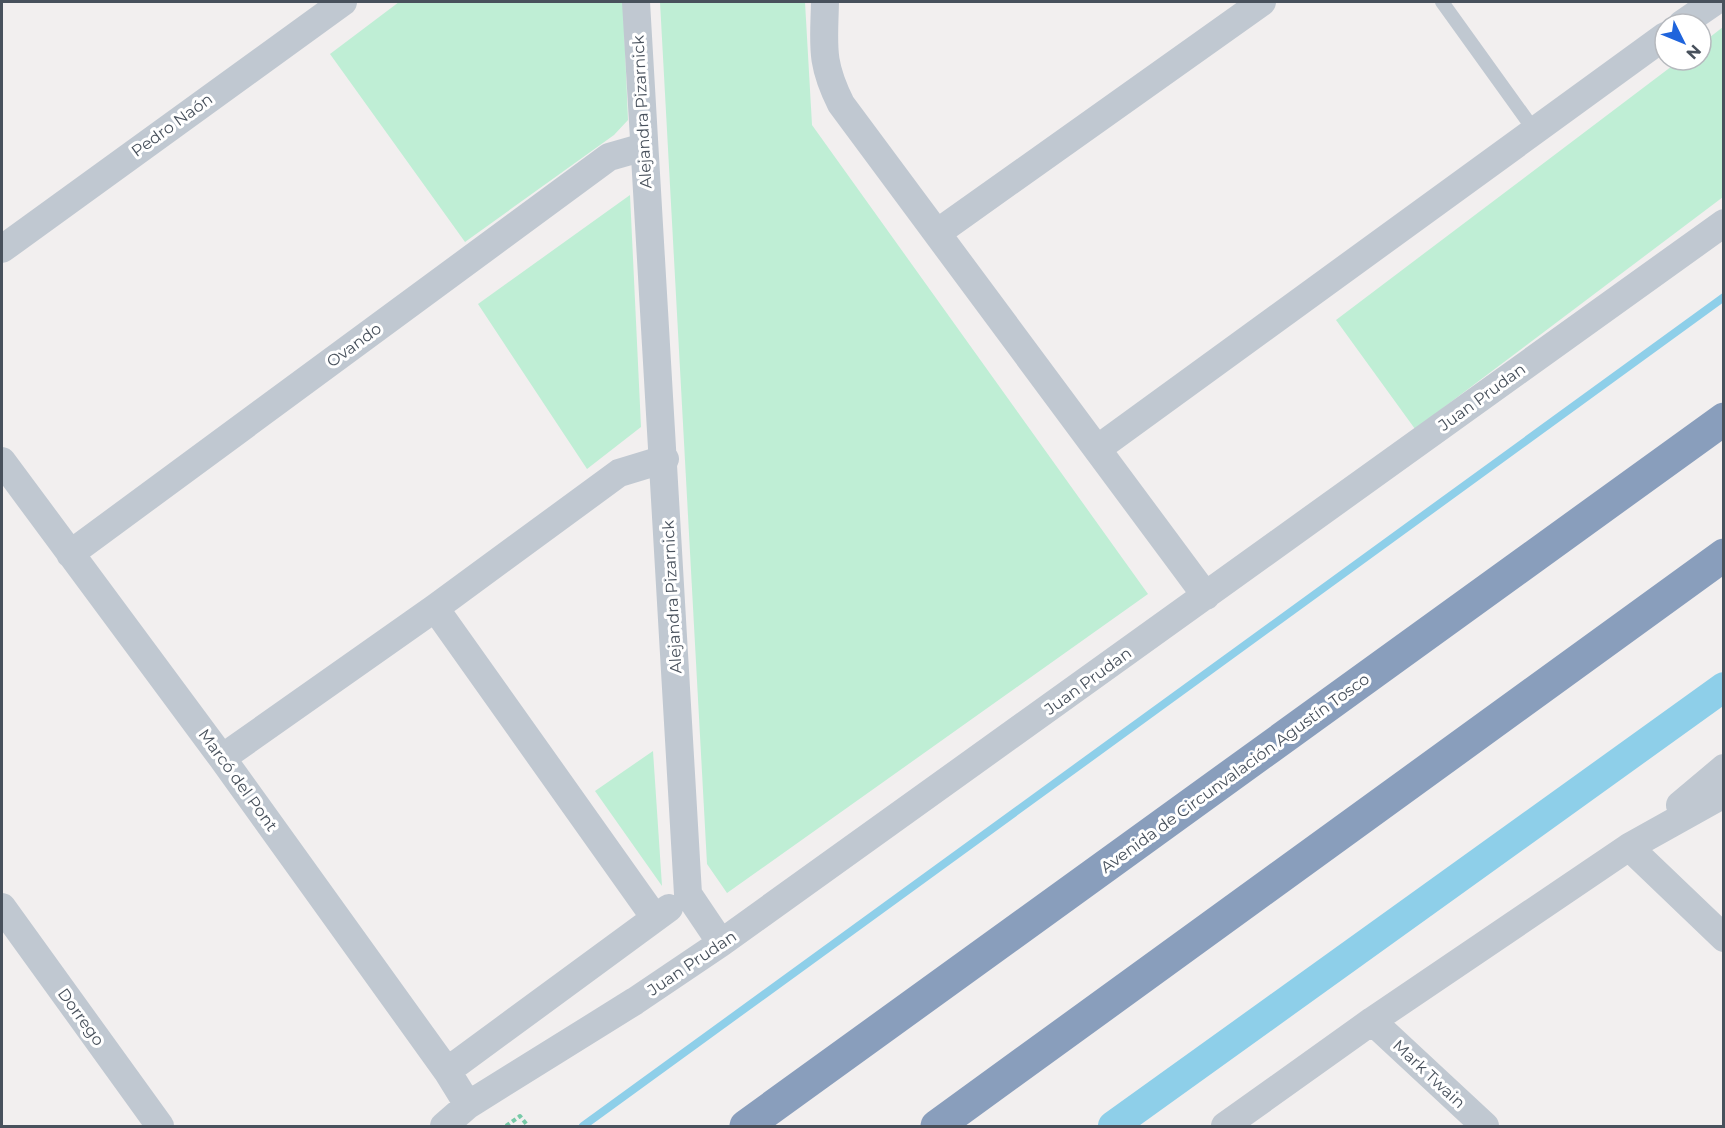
<svg xmlns="http://www.w3.org/2000/svg" width="1725" height="1128" font-family="Montserrat,sans-serif">
<style>
.green{fill:#bfeed5}
.lines{fill:none;stroke-linecap:round;stroke-linejoin:round}
.stream{stroke:#8ecfe9;stroke-width:8}
.canal{stroke:#8ecfe9;stroke-width:30}
.path{stroke:#78caa8;stroke-width:4;stroke-dasharray:4.5 3;stroke-linecap:butt}
.service{stroke:#c0c8d1;stroke-width:14}
.minor{stroke:#c0c8d1;stroke-width:28}
.motorway{stroke:#899ebc;stroke-width:33}
.labels{text-anchor:middle;dominant-baseline:central;stroke-width:6;stroke-linejoin:round;paint-order:stroke}
.street-label{font-size:16px;fill:#48515c;stroke:#fff}
</style>
<rect width="100%" height="100%" fill="#f2efef"/>
<path class="green" d="M399 2H623L628 120 614 135 465 242 330 54Z
M660 2H805L812 125 1148 594 727 893 707 864Z
M1723 27V197L1415 429 1336 320 1680 60H1701V44Z
M630 195 641 427 587 469 478 304Z
M653 751 662 886 595 791Z"/>
<g class="lines">
<path class="stream" d="M583 1126 1724 297"/>
<path class="canal" d="M1113 1126 1724 687"/>
<path class="path" d="M506 1126 520 1116 528 1126"/>
<path class="service" d="M1442 2 1534 130"/>
<path class="minor" d="M636 2 688 894
M825 2C824 46 820 62 841 104L1206 596
M1682 24 1714 2
M937 233 1262 2
M2 249 343 2
M1097 449 1665 36
M2 461 222 758 447 1071 468 1105
M70 554 609 157 644 147
M435 608 655 918
M222 758 435 608 619 473 665 459
M1680 805 1724 768
M1629 847 1724 938
M688 894 721 943
M2 907 160 1126
M1372 1021 1485 1126
M447 1071 669 908
M444 1126 468 1105 635 1001 721 943 1724 223
M1225 1126 1372 1021 1629 847 1724 794"/>
<path class="motorway" d="M746 1126 1724 419
M937 1126 1724 555"/>
</g>
<g class="labels">
<g class="street-label">
<text transform="translate(642 112) rotate(-93)">Alejandra Pizarnick</text>
<text transform="translate(172 125) rotate(-36)">Pedro Naón</text>
<text transform="translate(354 345) rotate(-36)">Ovando</text>
<text transform="translate(1482 397) rotate(-36)">Juan Prudan</text>
<text transform="translate(672 597) rotate(-93)">Alejandra Pizarnick</text>
<text transform="translate(1088 681) rotate(-36)">Juan Prudan</text>
<text transform="translate(1235 773) rotate(-36)">Avenida de Circunvalación Agustín Tosco</text>
<text transform="translate(238 780) rotate(54)">Marcó del Pont</text>
<text transform="translate(692 963) rotate(-34)">Juan Prudan</text>
<text transform="translate(81 1017) rotate(54)">Dorrego</text>
<text transform="translate(1429 1074) rotate(43)">Mark Twain</text>
</g>
</g>
<rect width="1725" height="1128" fill="none" stroke="#48515c" stroke-width="6"/>
<g transform="translate(1683 42) rotate(133)"><circle r="28" fill="#ffffff" stroke="#b6b9be" stroke-width="1.5"/>
<path d="M0-4.5L10 22L0 15L-10 22Z" fill="#1f64dc"/>
<text y="-9" font-size="16" font-weight="bold" text-anchor="middle" fill="#48515c">N</text>
</g>
</svg>
